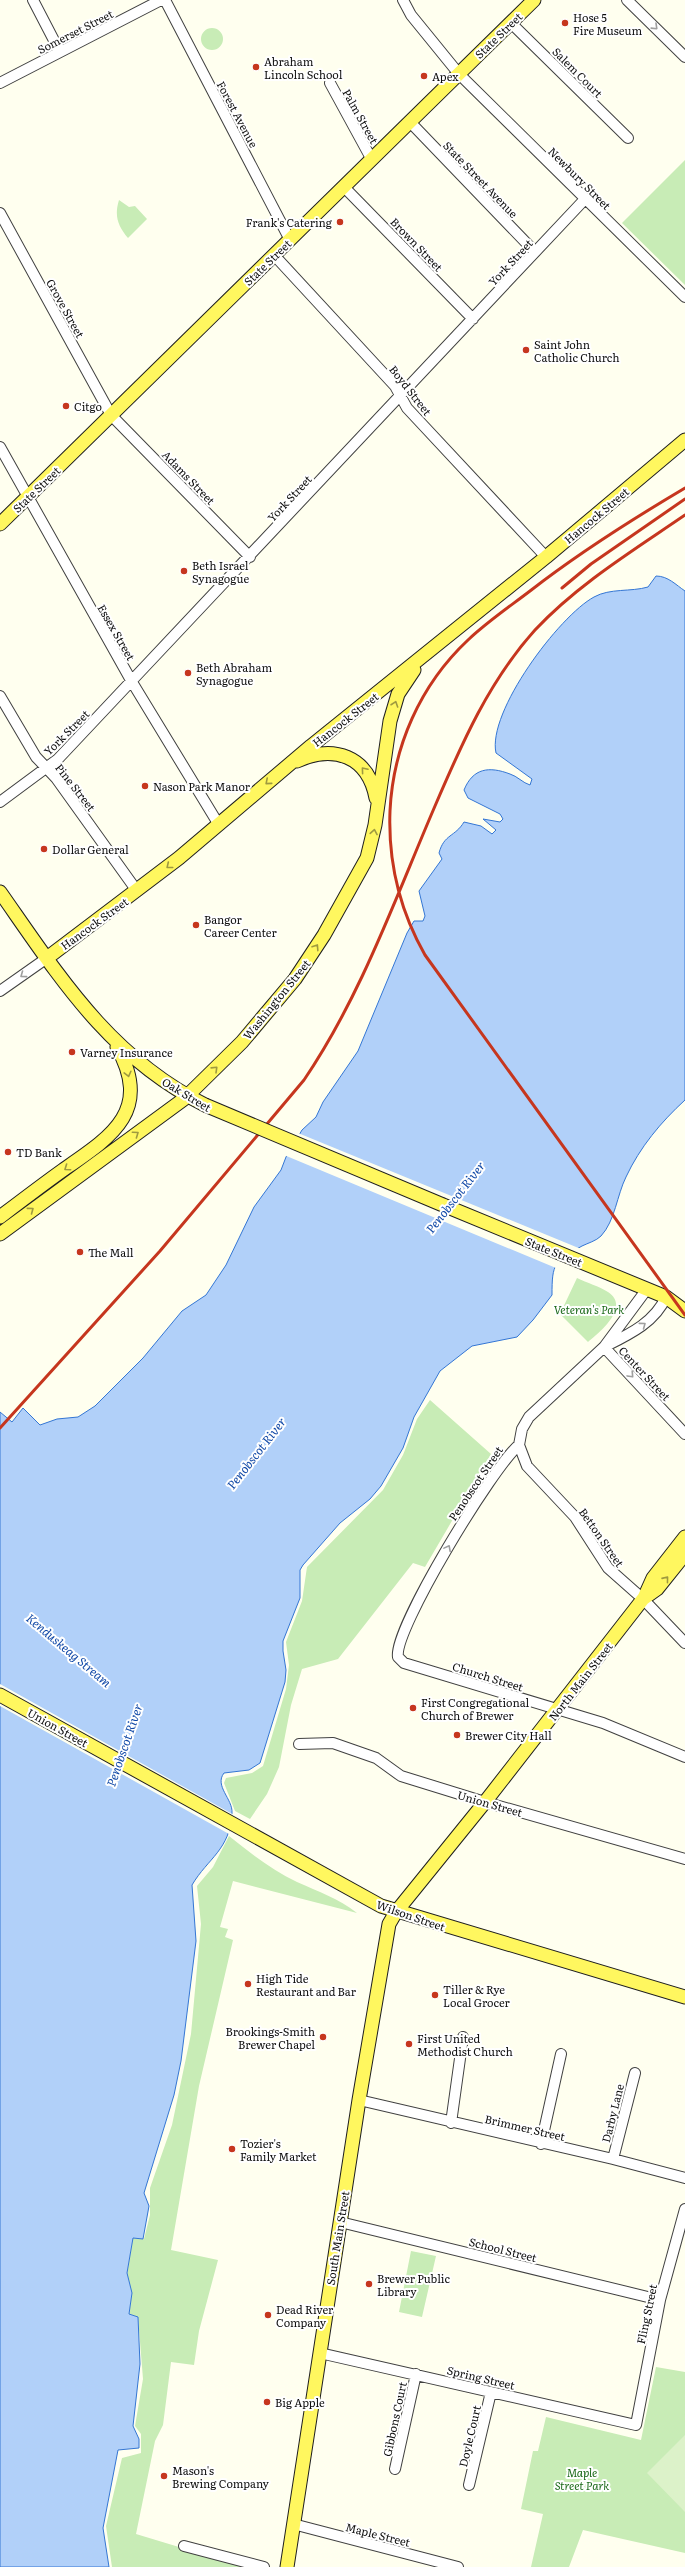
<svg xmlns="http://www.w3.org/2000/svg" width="685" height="2567" font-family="Literata,serif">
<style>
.green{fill:#c8ecb6}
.pitch{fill:#dcf2c9}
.water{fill:#b1d0f9;stroke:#3476d4}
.pier{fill:#ffffef}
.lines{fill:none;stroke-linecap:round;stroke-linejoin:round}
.minor-casing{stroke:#414141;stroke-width:12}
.major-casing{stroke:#1f1f1f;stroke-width:15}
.minor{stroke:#fff;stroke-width:10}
.major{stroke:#fff75f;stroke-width:13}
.rail{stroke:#c6361e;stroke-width:3}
.major-bridge-casing{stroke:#1f1f1f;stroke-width:15;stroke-linecap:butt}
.major-bridge{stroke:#fff75f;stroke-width:13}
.oneway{stroke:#9f9f9f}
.oneway2{stroke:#9f9a3f}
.poi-dot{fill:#c6361e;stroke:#fff;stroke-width:1.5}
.labels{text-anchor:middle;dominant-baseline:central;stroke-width:4;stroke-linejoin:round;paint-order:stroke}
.poi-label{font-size:11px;fill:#0e0e0e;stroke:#fff;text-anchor:start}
.street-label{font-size:11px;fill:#0e0e0e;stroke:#fff}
.park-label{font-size:11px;font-style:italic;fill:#1c6a1a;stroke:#fff}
.water-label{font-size:12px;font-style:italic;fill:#1048a7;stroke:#fff}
</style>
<rect width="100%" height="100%" fill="#ffffef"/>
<path class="green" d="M201 39a11 11 0 1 1 22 0a11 11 0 1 1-22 0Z
M685 160V285L622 223Z
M119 200 129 207 135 206 147 219 128 238C118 226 114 216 119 200Z
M577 1278C587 1283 599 1286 608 1292 631 1307 599 1333 588 1342L560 1314Z
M430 1400 491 1454 425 1567 413 1563 338 1659 302 1669 291 1705 279 1767 267 1794 250 1819 235 1811 224 1783 226 1778 252 1773 263 1766 286 1689 289 1665 286 1642 302 1601 307 1567 383 1490 403 1455 417 1419Z
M229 1836C250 1853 272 1870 297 1882 319 1892 338 1898 357 1913L233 1881 220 1927 228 1929 225 1937 233 1940 199 2086 171 2250 218 2260 199 2331 194 2365 171 2362 163 2425 155 2441 136 2534 245 2567H112L106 2526 122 2458 141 2453V2434L135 2426 143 2379 138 2317 129 2315 132 2293 127 2274 133 2238 144 2239 150 2215V2188L172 2125 191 2034 201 1924 197 1886 213 1867Z
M411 2251 436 2256 422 2317 399 2312Z
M656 2367 685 2372V2553L583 2530 569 2567H531L543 2514 521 2509 533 2451H538L546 2417 641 2440Z"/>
<path class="pitch" d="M685 2435V2512L647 2473Z"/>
<path class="water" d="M656 576C668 576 676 585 685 591V1100C661 1122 640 1147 626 1177 617 1195 615 1221 601 1236 596 1241 588 1243 582 1246 554 1262 552 1263 552 1295L533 1320 517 1337 472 1346 440 1371 414 1417 403 1448 381 1486 370 1499 340 1523 303 1565 300 1570V1598L283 1641V1651L286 1670 285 1682 260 1763 249 1770 224 1773C214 1786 233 1799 232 1813 230 1850 208 1858 192 1885L196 1941 181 2061 174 2095 144 2193 149 2206 143 2239 133 2238 127 2273 132 2293 129 2314 138 2317 140 2364 133 2426 139 2439V2448L118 2450 103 2528 109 2567H0V1412L12 1422 23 1408 40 1425 57 1419 78 1417 95 1406 143 1358 182 1311 206 1295 226 1265 254 1207 281 1170 286 1157 302 1130 316 1117 323 1102 358 1051 407 933 414 921H423L425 916 419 891 442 859 439 853C444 834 455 837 464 822L481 826 492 834 496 830 483 819 500 822 503 819 500 814 468 798 464 790C473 768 489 766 510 774 517 776 523 783 530 785L532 779 496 753C487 712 559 616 594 597 610 588 631 592 648 587Z"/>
<path class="pier" d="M298 1133 581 1249 559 1263 556 1268 284 1155Z
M0 1684 234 1815 229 1834 0 1706Z"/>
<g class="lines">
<g class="minor-casing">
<path id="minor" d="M33 0 60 52
M165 0 290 240
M403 0 411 15 459 74 685 297
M627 0 685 57
M511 23 628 138
M0 83 161 0
M330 83 372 160
M410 122 535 252
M344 187 473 319
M0 213 111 415 250 557
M274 255 395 386 407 408 546 557
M0 447 132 682 219 825
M0 696 36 757 56 778 137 891
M0 802 58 759 585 199
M0 991 47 958
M647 1289 604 1347 529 1417 522 1429 519 1445 527 1466 575 1517 608 1568 643 1599 685 1643
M606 1346C630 1334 655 1322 666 1297
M604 1347 685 1434
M519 1445C494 1465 393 1630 398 1657L404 1663 603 1723 685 1757
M299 1744 333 1743 376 1758 401 1776 485 1802 685 1859
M359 2100 613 2159 685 2178
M451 2123 463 2037
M541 2144 561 2054
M613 2159 635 2073
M340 2222 660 2300
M320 2353 636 2425 660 2300 685 2209
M395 2469 416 2374
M469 2485 491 2392
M293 2524 458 2567
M184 2546 264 2567"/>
</g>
<g class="major-casing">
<path id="major" d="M0 524 534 0
M297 761C334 744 368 756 376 798
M0 892C59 976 109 1057 205 1105
M47 958 179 858 311 746 546 557 685 440
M443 1205 666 1297 685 1311
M0 1217C21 1201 42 1185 63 1170 111 1137 153 1111 117 1047
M0 1234 184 1099 242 1042 295 979 324 935 367 858 375 825 390 721 398 694 414 670
M644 1598 653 1578 685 1537
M0 1695 381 1906 685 1997
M287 2567 359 2100 389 1924 396 1912 485 1802 643 1599 657 1589 685 1554"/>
</g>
<use href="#minor" class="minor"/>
<use href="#major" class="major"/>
<path class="rail" d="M685 488C631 520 580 552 530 591 509 607 487 622 468 640 420 685 393 747 390 811 388 862 400 911 425 955L685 1315
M562 588 591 564 685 499
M0 1428 160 1251 304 1080C361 996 395 899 435 806 462 743 489 681 535 630 578 584 634 550 685 515"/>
<g class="major-bridge-casing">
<path id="major-bridge" d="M205 1105 443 1205"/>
</g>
<use href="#major-bridge" class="major-bridge"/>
</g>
<defs><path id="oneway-chevron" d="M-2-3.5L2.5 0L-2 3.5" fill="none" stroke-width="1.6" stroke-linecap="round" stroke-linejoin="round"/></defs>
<g class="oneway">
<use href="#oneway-chevron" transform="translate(655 27) rotate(44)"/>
<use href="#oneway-chevron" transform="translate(23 975) rotate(144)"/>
<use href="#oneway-chevron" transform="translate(643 1325) rotate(-37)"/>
<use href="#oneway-chevron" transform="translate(631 1375) rotate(47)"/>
<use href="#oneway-chevron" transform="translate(448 1548) rotate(-62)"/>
</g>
<g class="oneway2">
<use href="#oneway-chevron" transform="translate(395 704) rotate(-71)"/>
<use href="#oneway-chevron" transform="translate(364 770) rotate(-130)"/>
<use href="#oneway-chevron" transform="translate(268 782) rotate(139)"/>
<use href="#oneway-chevron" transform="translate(374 832) rotate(-80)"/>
<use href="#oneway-chevron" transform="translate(169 866) rotate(141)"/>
<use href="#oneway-chevron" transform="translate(316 947) rotate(-57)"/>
<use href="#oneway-chevron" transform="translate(215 1069) rotate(-44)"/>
<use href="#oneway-chevron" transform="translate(128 1074) rotate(76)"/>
<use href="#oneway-chevron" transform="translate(136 1134) rotate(-35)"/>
<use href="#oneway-chevron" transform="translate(67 1168) rotate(145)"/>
<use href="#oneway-chevron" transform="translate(31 1210) rotate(-37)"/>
<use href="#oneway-chevron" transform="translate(666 1579) rotate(-51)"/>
</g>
<g class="poi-dot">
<circle cx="565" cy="23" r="4"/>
<circle cx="256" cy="67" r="4"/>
<circle cx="424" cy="76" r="4"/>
<circle cx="340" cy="222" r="4"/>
<circle cx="526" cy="350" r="4"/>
<circle cx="66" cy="406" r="4"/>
<circle cx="184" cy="571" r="4"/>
<circle cx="188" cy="673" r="4"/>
<circle cx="145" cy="786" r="4"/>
<circle cx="44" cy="849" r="4"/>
<circle cx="196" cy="925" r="4"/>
<circle cx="72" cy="1052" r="4"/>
<circle cx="8" cy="1152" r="4"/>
<circle cx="80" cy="1252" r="4"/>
<circle cx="413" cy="1708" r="4"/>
<circle cx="457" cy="1735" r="4"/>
<circle cx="248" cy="1984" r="4"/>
<circle cx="435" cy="1995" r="4"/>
<circle cx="323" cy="2037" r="4"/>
<circle cx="409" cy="2044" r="4"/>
<circle cx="232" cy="2149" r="4"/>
<circle cx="369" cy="2284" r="4"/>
<circle cx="268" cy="2315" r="4"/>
<circle cx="267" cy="2402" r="4"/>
<circle cx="164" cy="2476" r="4"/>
</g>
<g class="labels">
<g class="poi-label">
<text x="573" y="17">Hose 5<tspan x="573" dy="13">Fire Museum</tspan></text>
<text x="264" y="61">Abraham<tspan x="264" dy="13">Lincoln School</tspan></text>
<text x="432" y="76">Apex</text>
<text x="332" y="222" text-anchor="end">Frank's Catering</text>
<text x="534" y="344">Saint John<tspan x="534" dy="13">Catholic Church</tspan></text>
<text x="74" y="406">Citgo</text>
<text x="192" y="565">Beth Israel<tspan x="192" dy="13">Synagogue</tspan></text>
<text x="196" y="667">Beth Abraham<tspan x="196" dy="13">Synagogue</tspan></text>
<text x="153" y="786">Nason Park Manor</text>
<text x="52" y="849">Dollar General</text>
<text x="204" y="919">Bangor<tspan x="204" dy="13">Career Center</tspan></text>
<text x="80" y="1052">Varney Insurance</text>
<text x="16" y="1152">TD Bank</text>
<text x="88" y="1252">The Mall</text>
<text x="421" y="1702">First Congregational<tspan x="421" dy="13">Church of Brewer</tspan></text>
<text x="465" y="1735">Brewer City Hall</text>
<text x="256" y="1978">High Tide<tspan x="256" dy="13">Restaurant and Bar</tspan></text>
<text x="443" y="1989">Tiller &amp; Rye<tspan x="443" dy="13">Local Grocer</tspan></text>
<text x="315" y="2031" text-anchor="end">Brookings-Smith<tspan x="315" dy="13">Brewer Chapel</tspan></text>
<text x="417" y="2038">First United<tspan x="417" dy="13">Methodist Church</tspan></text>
<text x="240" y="2143">Tozier's<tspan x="240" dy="13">Family Market</tspan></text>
<text x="377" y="2278">Brewer Public<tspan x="377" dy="13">Library</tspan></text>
<text x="276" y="2309">Dead River<tspan x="276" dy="13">Company</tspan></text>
<text x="275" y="2402">Big Apple</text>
<text x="172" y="2470">Mason's<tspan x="172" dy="13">Brewing Company</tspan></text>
</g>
<g class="street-label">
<text transform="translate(75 31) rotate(-27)">Somerset Street</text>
<text transform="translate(498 35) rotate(-44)">State Street</text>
<text transform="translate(578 72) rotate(45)">Salem Court</text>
<text transform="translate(238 114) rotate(62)">Forest Avenue</text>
<text transform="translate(361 116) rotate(61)">Palm Street</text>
<text transform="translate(580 178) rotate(45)">Newbury Street</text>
<text transform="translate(481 179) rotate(46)">State Street Avenue</text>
<text transform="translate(417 244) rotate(46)">Brown Street</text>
<text transform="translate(267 262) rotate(-44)">State Street</text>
<text transform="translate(510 262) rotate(-47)">York Street</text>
<text transform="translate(66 308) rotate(61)">Grove Street</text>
<text transform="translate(411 390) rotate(52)">Boyd Street</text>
<text transform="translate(189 477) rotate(46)">Adams Street</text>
<text transform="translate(36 489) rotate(-44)">State Street</text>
<text transform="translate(289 498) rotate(-47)">York Street</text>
<text transform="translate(596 515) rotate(-40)">Hancock Street</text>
<text transform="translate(117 632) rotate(60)">Essex Street</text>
<text transform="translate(345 719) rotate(-38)">Hancock Street</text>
<text transform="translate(66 732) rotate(-45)">York Street</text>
<text transform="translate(76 787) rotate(52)">Pine Street</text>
<text transform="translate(94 923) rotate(-36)">Hancock Street</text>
<text transform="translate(276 999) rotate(-51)">Washington Street</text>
<text transform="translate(187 1094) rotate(31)">Oak Street</text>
<text transform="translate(554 1251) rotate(22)">State Street</text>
<text transform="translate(645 1373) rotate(47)">Center Street</text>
<text transform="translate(475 1483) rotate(-56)">Penobscot Street</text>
<text transform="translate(602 1537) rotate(55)">Betton Street</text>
<text transform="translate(488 1676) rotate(17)">Church Street</text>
<text transform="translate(580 1681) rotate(-52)">North Main Street</text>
<text transform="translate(58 1727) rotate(29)">Union Street</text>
<text transform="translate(490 1803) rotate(16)">Union Street</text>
<text transform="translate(411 1915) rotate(19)">Wilson Street</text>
<text transform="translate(612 2113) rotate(-76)">Darby Lane</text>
<text transform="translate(525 2127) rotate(13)">Brimmer Street</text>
<text transform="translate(337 2238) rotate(-81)">South Main Street</text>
<text transform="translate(503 2249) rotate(14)">School Street</text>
<text transform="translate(646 2314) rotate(-78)">Fling Street</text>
<text transform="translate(481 2377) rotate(13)">Spring Street</text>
<text transform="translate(394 2419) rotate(-78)">Gibbons Court</text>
<text transform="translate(469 2436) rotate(-77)">Doyle Court</text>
<text transform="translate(378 2534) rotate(14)">Maple Street</text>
</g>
<g class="park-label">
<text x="589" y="1309">Veteran's Park</text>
<text x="582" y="2472">Maple<tspan x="582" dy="13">Street Park</tspan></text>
</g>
<g class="water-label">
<text transform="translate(455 1197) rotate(-52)">Penobscot River</text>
<text transform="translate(256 1453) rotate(-52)">Penobscot River</text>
<text transform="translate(69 1650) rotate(40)">Kenduskeag Stream</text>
<text transform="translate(124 1745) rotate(-71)">Penobscot River</text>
</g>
</g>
</svg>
